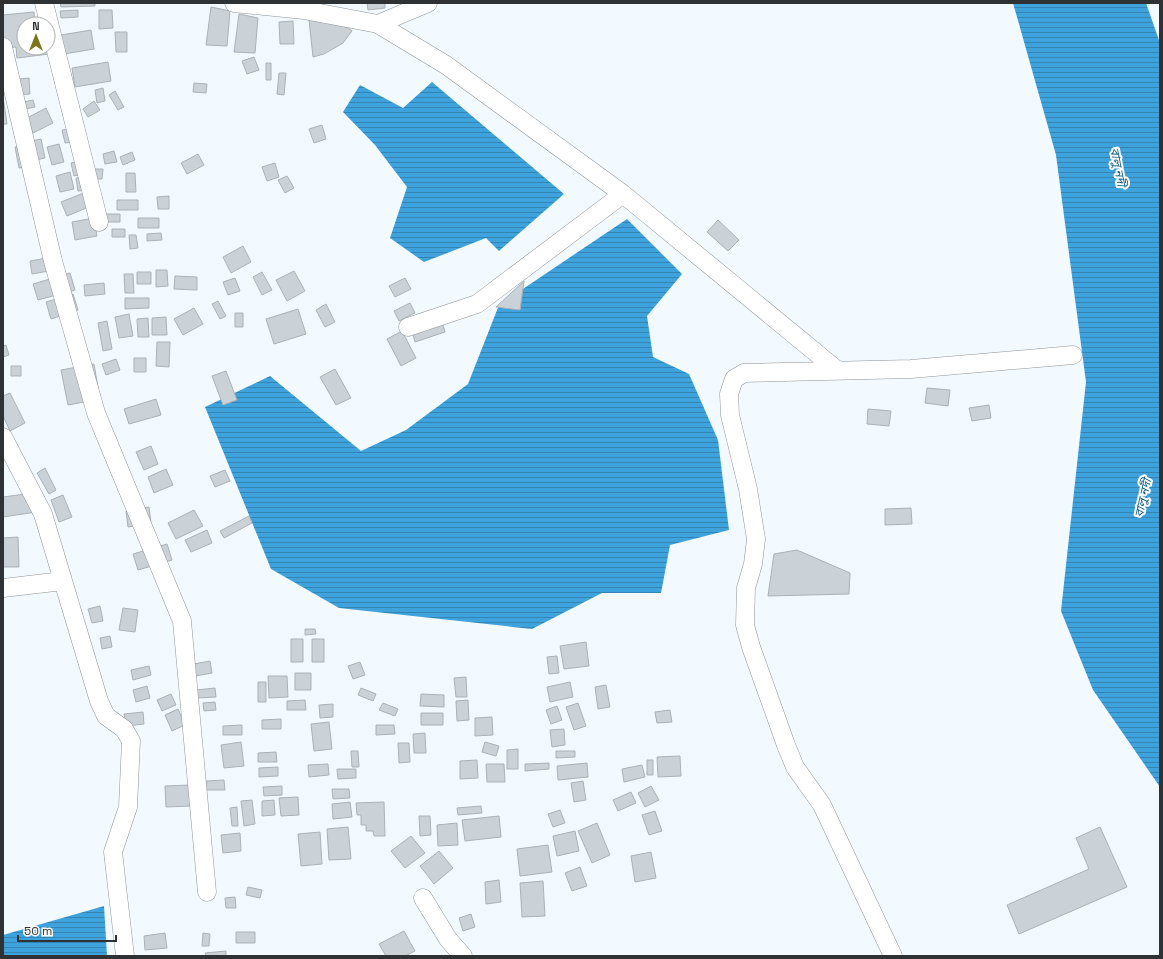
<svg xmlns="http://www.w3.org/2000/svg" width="1163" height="959" font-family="'Space Grotesk','Noto Sans Bengali',sans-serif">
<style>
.water{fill:url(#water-rules)}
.building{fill:#cbd2d7;stroke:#aab1b7}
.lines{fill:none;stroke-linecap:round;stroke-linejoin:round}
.minor-casing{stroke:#8e949a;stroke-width:19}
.minor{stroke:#fff;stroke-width:18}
.labels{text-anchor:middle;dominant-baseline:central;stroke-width:4;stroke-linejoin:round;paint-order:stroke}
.water-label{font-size:12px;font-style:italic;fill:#135d85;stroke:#fff}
</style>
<defs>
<pattern id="water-rules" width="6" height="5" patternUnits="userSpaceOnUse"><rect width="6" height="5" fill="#3ea3dd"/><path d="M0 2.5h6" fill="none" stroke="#3485b4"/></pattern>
</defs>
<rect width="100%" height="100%" fill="#f2f9ff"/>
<path class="water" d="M1013 3H1146L1160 43V787L1093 690 1061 611 1086 382 1056 155Z
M432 82 564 194 499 251 486 238 424 262 390 238 407 187 375 145 343 112 360 85 403 108Z
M627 219 682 274 647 316 653 357 689 374 718 440 729 530 670 545 661 593H602L532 629 339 608 271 569 205 407 270 376 361 451 406 430 468 384 499 305Z
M104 906 107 956H3V935Z"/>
<path class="building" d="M60 3H95V6L61 7Z
M367 3H385V8L368 10Z
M211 7 230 11 227 46 206 45Z
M78 10V17L61 18 60 11Z
M99 10H112L113 28 99 29Z
M34 12 35 24H24V48H48L49 54 17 58 16 47 3 49V15Z
M239 14 258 18 255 53 234 52Z
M309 20 344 24 352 31 343 43 324 54 313 57Z
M293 21 294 44H280L279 22Z
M91 30 94 49 58 55 55 36Z
M115 32H127V52H116Z
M254 57 259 70 247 74 242 61Z
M108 62 111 81 75 87 72 68Z
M266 63H271V80H266Z
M279 73H286L284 95 277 94Z
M29 78 30 94 9 96 7 80Z
M194 83 207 84 206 93 193 92Z
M103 88 105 101 97 103 95 90Z
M115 91 124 107 118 110 109 95Z
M3 97 7 124H3Z
M33 100 35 107 15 111 13 104Z
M94 101 100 110 88 117 83 109Z
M46 108 53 123 33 133 25 119Z
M322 125 326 139 314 143 309 129Z
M70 129 72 142 65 143 62 130Z
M41 139 45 158 36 160 32 141Z
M59 144 64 162 52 165 47 147Z
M26 145 30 166 19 168 15 147Z
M114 151 117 162 105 164 103 154Z
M132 152 135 160 123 165 120 157Z
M198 154 204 165 187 174 181 163Z
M79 161 82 174 74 176 71 163Z
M275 163 279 177 267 181 262 167Z
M94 169H103L102 179H93Z
M70 172 74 189 60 192 56 176Z
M126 173H135L136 192H126Z
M287 176 294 188 285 193 278 180Z
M84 177 86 190 78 191 76 178Z
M91 190 96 204 67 216 61 202Z
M169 196V209H158L157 197Z
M117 200H138V210H117Z
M106 214H120V222H106Z
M94 218 97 236 75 240 72 222Z
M138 218H159V228H138Z
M718 220 739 240 728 251 707 232Z
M112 229H125V237H112Z
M161 233 162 240 147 241V234Z
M129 235H136L138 248 130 249Z
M243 246 251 262 231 273 223 257Z
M52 257 54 270 32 274 30 261Z
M156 270H167L168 286 156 287Z
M294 271 305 291 287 301 276 280Z
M137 272H151V284H137Z
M262 272 272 290 262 295 253 277Z
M70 273 75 290 38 300 33 284Z
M124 274H133L134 293H125Z
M175 276 197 277V290L174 289Z
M235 278 240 291 228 295 223 282Z
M405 278 411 289 395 297 389 286Z
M524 281 520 310 496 307Z
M104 283 105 294 85 296 84 285Z
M73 294 78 310 51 319 46 302Z
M125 298H149V308L125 309Z
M218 301 226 316 220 319 212 304Z
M410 303 415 313 399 321 394 311Z
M326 304 335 322 325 327 316 310Z
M194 308 203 324 183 335 174 319Z
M298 309 306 334 274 344 266 319Z
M235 313H243V327H235Z
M129 314 133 336 119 338 115 317Z
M166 317 167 335H152V318Z
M148 318 149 337H138L137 319Z
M107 321 112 349 103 351 98 323Z
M442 321 445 332 415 342 412 331Z
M402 331 416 358 401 366 387 339Z
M157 342H170L169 367 156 366Z
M6 345 9 355 3 357V346Z
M134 358H146V372H134Z
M116 359 120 370 106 375 102 364Z
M94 364 100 399 68 405 61 370Z
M11 366H21V376H11Z
M335 369 351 398 336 405 320 377Z
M226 371 237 400 223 405 212 376Z
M927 388 950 390 948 406 925 403Z
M10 393 25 423 10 431 3 416V396Z
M156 399 161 415 129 424 124 409Z
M989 405 991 418 972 421 969 408Z
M868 409 891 411 889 426 867 424Z
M151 446 158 464 144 470 136 452Z
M45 468 56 490 49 494 37 473Z
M166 469 173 485 154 493 148 477Z
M225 470 230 481 215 487 210 476Z
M33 493 36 512 3 517V497Z
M63 495 72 517 59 522 51 500Z
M149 507 151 523 128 527 126 511Z
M911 508 912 524 885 525V509Z
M194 510 203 526 176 539 168 523Z
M249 516 252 523 224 538 220 531Z
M207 530 212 543 191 552 185 540Z
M18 537 19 567H3V538Z
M167 544 172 560 138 570 133 554Z
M797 550 850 573 849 594 768 596 774 554Z
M100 606 103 621 92 623 88 609Z
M123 608 138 610 135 632 119 630Z
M305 629H315L316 634 305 635Z
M110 636 112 647 102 649 100 638Z
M291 639H303V662H291Z
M312 639H324V662H312Z
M586 642 589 666 564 669 560 646Z
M557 656 559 673 549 674 547 657Z
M210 661 212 673 190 677 188 665Z
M360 662 365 675 353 679 348 666Z
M149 666 151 675 133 680 131 670Z
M295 673H311V690H295Z
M268 676H287L288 697 269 698Z
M466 677 467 697H456L454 678Z
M258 682H266V702H258Z
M570 682 573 697 550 702 547 687Z
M606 685 610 707 598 709 595 687Z
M147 686 150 698 136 702 133 690Z
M215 688 216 697 197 698 196 690Z
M361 688 376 694 373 701 358 695Z
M171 694 176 705 162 711 157 700Z
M421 694 444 695V707L420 706Z
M305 700 306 710H287V701Z
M468 700 469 720 457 721 456 701Z
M215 702 216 710 204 711 203 703Z
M383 703 398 709 395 716 379 710Z
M578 703 586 726 574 730 566 707Z
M333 704V717L320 718 319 705Z
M557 706 562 720 551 724 546 710Z
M178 709 185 725 172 731 165 715Z
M670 710 672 722 657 723 655 712Z
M143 712 144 724 126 726 124 714Z
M421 713H443V725H421Z
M492 717 493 735 475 736V718Z
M281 719V729H262V720Z
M329 722 332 749 314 751 311 724Z
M242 725V735H223V726Z
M376 725H394L395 734 376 735Z
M564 729 565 745 552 747 550 730Z
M425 733 426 753H414L413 734Z
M241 742 244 766 224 768 221 745Z
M485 742 499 746 496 756 482 752Z
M398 743H409L410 762 399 763Z
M518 749V769H507V750Z
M351 751H358L359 767H352Z
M556 751H575V757L556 758Z
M276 752 277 762H258V753Z
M680 756 681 776 658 777 657 757Z
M477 760 478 778 460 779V761Z
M647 760H653V775H647Z
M549 763V769L525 771V764Z
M587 763 588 777 558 780 557 766Z
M328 764 329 775 309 777 308 765Z
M486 764H504L505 782H487Z
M642 765 645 777 624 782 622 769Z
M278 767V776L259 777V768Z
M337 769H356V778L338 779Z
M224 780 225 790H206V781Z
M583 781 586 800 574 802 571 783Z
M190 785 191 806 166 807 165 786Z
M282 786V795L264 796 263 787Z
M651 786 659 800 645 807 638 793Z
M332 789H349L350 798 333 799Z
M631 792 636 803 618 811 613 800Z
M298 797 299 815 281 816 279 798Z
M252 800 255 824 244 826 241 801Z
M274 800 275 815 262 816V801Z
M350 802 352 817 333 819 332 804Z
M384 802 385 836H374L373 831H366V825H361V815H357L356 803Z
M481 806 482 813 458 815 457 808Z
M237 807 238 826H232L230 808Z
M560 810 565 823 553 827 548 814Z
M655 811 662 831 649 835 642 815Z
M419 816H430L431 835 420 836Z
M499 816 501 837 465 841 462 820Z
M457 823 458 845 438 846 437 825Z
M597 823 610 855 592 863 578 831Z
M348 827 351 859 329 860 327 829Z
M1100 827 1127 887 1019 934 1007 905 1089 869 1076 838Z
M575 831 579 851 557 856 553 836Z
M320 832 322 864 301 866 298 834Z
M240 833 241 851 223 853 221 835Z
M411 836 425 853 405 868 391 851Z
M548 845 552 872 520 876 517 849Z
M439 851 453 868 434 884 420 866Z
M651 852 656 878 635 882 631 856Z
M580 867 587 886 572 891 565 873Z
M499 880 501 902 486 904 485 882Z
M543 881 545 916 522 917 520 883Z
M248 887 262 890 260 898 246 895Z
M235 897 236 908H226L225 898Z
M471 914 475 927 463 931 459 918Z
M404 931 415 951 405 956H386L379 944Z
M236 932H255V943H236Z
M165 933 167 948 145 950 144 936Z
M203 933 210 934 209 946H202Z
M226 951V956H206L205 953Z"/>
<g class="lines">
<g class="minor-casing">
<path id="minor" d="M44 3 99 222
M234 3 304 10 378 24 446 65 623 194 837 370
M378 24 428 3
M3 47 53 261 96 413 182 621 207 892
M408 327 477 304 623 194
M3 437 43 514 99 701 106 716 124 729 131 741 128 807 113 852 125 956
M3 588 63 581
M423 898 448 939 463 956
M893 956 822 805 795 767 786 745 751 647 745 625 746 588 753 564 756 539 748 489 730 415 729 394 734 379 744 373 911 369 1073 355"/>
</g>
<use href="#minor" class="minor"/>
</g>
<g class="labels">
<g class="water-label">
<text transform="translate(1118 167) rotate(79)">বালু নদী</text>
<text transform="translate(1143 498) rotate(-77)">বালু নদী</text>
</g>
</g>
<rect width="1163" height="959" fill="none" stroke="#2f3234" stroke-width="8"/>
<g transform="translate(36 36)"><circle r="19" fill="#ffffff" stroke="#acadae"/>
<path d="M0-3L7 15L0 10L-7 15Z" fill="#7a7518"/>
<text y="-6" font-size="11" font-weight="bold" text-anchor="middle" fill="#2f3234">N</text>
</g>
<path d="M18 935v6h98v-6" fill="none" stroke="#2f3234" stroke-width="2"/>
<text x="24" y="935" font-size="12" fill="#2f3234" stroke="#ffffff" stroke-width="3" paint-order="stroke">50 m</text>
</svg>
